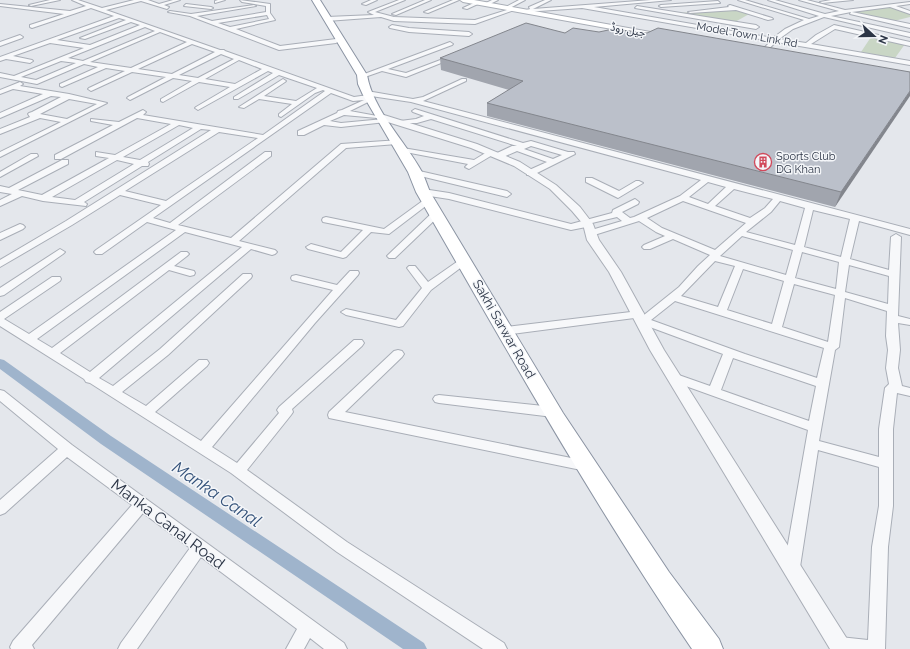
<svg xmlns="http://www.w3.org/2000/svg" width="910" height="649" font-family="Raleway,'Noto Sans Arabic',sans-serif">
<style>
.green{fill:#c9d6c5}
.lines{fill:none;stroke-linecap:round;stroke-linejoin:round}
.canal{fill:#9fb4cc;fill-rule:evenodd}
.minor-casing{stroke:#a9aeb7;stroke-width:2}
.tertiary-casing{stroke:#a9aeb7;stroke-width:2}
.secondary-casing{stroke:#a9aeb7;stroke-width:2}
.trunk-casing{stroke:#8b94a3;stroke-width:2}
.minor{fill:#f7f8fa;fill-rule:evenodd}
.tertiary{fill:#f7f8fa;fill-rule:evenodd}
.secondary{fill:#fff;fill-rule:evenodd}
.trunk{fill:#fff;fill-rule:evenodd}
.wall{fill:#a1a5ae}
.shaded-wall{fill:#83868d}
.building{fill:#bbc0ca;stroke:#83868d}
.labels{text-anchor:middle;dominant-baseline:central;stroke-width:3;stroke-linejoin:round;paint-order:stroke}
.far-street-label{font-size:11px;fill:#2b3445;stroke:#f4f6f9}
.far-poi-label{font-size:11px;fill:#2b3445;stroke:#f4f6f9;text-anchor:start}
.street-label{font-size:13px;fill:#2b3445;stroke:#f4f6f9}
.near-street-label{font-size:16px;fill:#2b3445;stroke:#f4f6f9}
.near-water-label{font-size:17px;font-style:italic;fill:#34527a;stroke:#f4f6f9}
</style>
<rect width="100%" height="100%" fill="#e4e7ec"/>
<path class="green" d="M888 6 910 14V17L894 21 855 12Z
M737 9 751 13 735 22 678 13Z
M871 37 905 44 895 58 861 52Z"/>
<g class="lines">
<path class="canal" d="M0 359 4 360 111 436 424 643 427 649H403L101 444 0 369Z"/>
<g class="minor-casing">
<path id="minor" d="M50 0H60L31 6 29 5Z
M72 0H78L102 8 134 0H148L159 4 173 0H180L164 5 169 7 167 9 141 1 106 10 220 50H224L225 51 354 97 368 95 364 93 367 91 413 99 423 97 462 79H466V81L423 101 910 229V235L859 221 850 259 889 270 891 237 896 234 901 237 898 316 910 319V325L898 323 900 350 898 368 902 386 910 388V396L897 393 893 429V506L888 547 885 649H833L831 646 834 640 840 637 868 640 872 547 879 506V467L818 450 800 567 798 572 792 574 786 572 784 567 808 430 669 380 667 377 669 374 673 373 710 386 723 354 639 323 638 321 642 317 505 335 501 334 499 331 501 328 505 327 639 311 643 312 644 315 679 287 698 266 710 255 673 239 650 249H644L642 247 644 245 665 236 656 232 639 221 591 236 586 233 588 231 622 221 617 217 592 223 591 226 571 230 449 199 423 195 419 192 423 189 449 193 571 224 612 213 613 210 635 199 639 202 638 204 622 212 630 218 634 217 680 196 701 180 411 102 371 96V98L367 99 369 101 368 102 350 111 377 116V118L344 115 330 121 341 123 384 119 386 120V122L341 127 324 125 304 135H298V131L337 113 338 111 342 110 364 100 353 101 331 93 153 218 170 223 265 152H271V156L178 225 231 238 341 144 400 140 401 142 397 144 346 148 239 241 275 250 277 252 275 254 272 255 251 249 99 378 113 386 160 349 243 274H251L252 276 251 278 168 355 122 392 146 406 199 360H207L209 363 207 366 155 412 201 441 333 290 292 280 291 278 292 276 296 275 337 285 350 271H358L359 273 358 275 315 323 212 447 237 463 279 413 277 410 279 407 354 340H362L364 343 362 346 292 409 293 412 291 415 247 470 347 542 504 643 507 649H483L337 552 231 473 90 383 86 382 84 379 0 326V312L52 277H60L61 279 60 281 4 319 29 334 176 230 147 222 102 254H96L94 252 96 250 161 205 120 195 72 225 0 267V260L66 221 211 130 201 129 148 162 149 164 148 166H142L84 202 87 204 86 206 43 201 22 196 0 206V200L12 194 0 192V186L9 188 62 160H68V164L18 190 42 195 109 158 96 156V152L115 155 171 124 137 118 61 159H55V155L113 125 91 121V119L119 122 143 110 146 112 143 115 263 135 325 91 323 90 315 93 281 117 279 116V114L292 104 259 99 244 108 239 107 283 79 286 81 285 82 264 96 296 101 317 88 279 75 238 99H234V97L273 73 268 71 198 110 195 108 196 107 230 87 199 82 163 102 161 101V99L192 81 173 78 130 100 127 98 128 97 166 77 132 72 91 91 88 89 89 88 125 71 106 68 62 87 60 86V84L98 67 84 64 37 84 0 77V73L14 76 84 48 50 43 13 56 32 60 33 61 30 63 6 59 0 61V57L114 16 91 8 32 28 30 27V25L64 14 0 6V4L70 11 86 6ZM119 18 126 20 80 38 85 39 131 22 140 25 90 45 57 40ZM145 27 155 31 83 61 68 58ZM160 32 187 42 131 68 90 62ZM192 44 215 52 172 74 138 69ZM221 54 234 59 198 78 179 75ZM239 60 262 69 235 84 205 79ZM61 61 76 63 36 80 21 77ZM179 125 193 128 140 160 123 157ZM219 132 258 138 166 201 125 191ZM117 160 134 164 75 200 52 197ZM708 182 726 187 708 204 689 197ZM734 189 773 199 765 208 750 218 715 206ZM683 201 746 223 715 250 662 228 647 218ZM780 201 805 208 795 245 746 232 771 212ZM813 210 850 219 841 257 804 247ZM185 232 242 247 90 372 60 353 169 270 190 276 194 275 195 273 194 271 174 266 187 256 189 254 187 252H181L52 348 37 339ZM742 236 793 250 786 275 720 256ZM802 252 839 262 836 289 795 278ZM715 261 735 266 718 307 681 296ZM849 265 889 276 888 304 845 292ZM743 269 784 281 772 324 727 310ZM794 284 835 295 828 342 782 327ZM845 298 887 311 886 336 888 350 886 368 889 384 885 388 879 429V457L819 441 835 350 839 347ZM675 301 824 348 817 378 745 354 651 320ZM733 358 816 386 809 421 721 390Z
M218 0H225L215 3V1Z
M240 0 270 4V13L275 20 236 29 280 46 336 39 339 41 336 43 279 50 190 16 168 12 170 11 191 14 254 5 256 6 197 16 212 21 266 12V6L242 2ZM267 15 269 19 230 27 218 23Z
M371 0H377L366 5 362 4Z
M399 0H405L375 12 394 17 475 20 513 8 517 9 475 24 394 21 381 17 327 21 324 19 327 17 374 15 368 12Z
M425 0H431L396 15 392 14Z
M453 0H459L428 13 424 12Z
M492 0H498L488 5 484 4Z
M519 0H525L508 9 504 8Z
M545 0H551L533 9 651 0H671L594 7 773 38 785 29 804 20 738 0H745L809 19 819 16 768 0H775L825 14 839 11 799 0H807L845 10 910 2V4L896 6 910 11V14L890 7 852 12 910 24V28L850 14 851 12 831 16 910 33V37L824 17 793 29 779 39 806 43 816 35 834 25 910 42V46L835 29 811 44 910 61V65L776 42 761 56 758 54 771 41 582 8 525 12 523 11 530 9 529 7Z
M831 0H853L822 3 820 2Z
M718 1 720 3 661 7 659 6 661 5Z
M476 2 480 3 467 9 463 8Z
M186 4 211 7 213 8 211 9 184 6Z
M730 5 772 18 773 19 768 20 736 10 690 13 688 12 729 7 728 6Z
M637 6 756 25 759 27 756 29 635 8Z
M392 25 409 28 469 32 472 34 469 36 409 32 390 28 389 27Z
M20 35 23 37 22 38 0 46V42Z
M450 42 453 44 452 45 388 69 406 73 451 56 456 57 406 77 382 71 362 78 359 76Z
M20 82 23 84 20 86 69 94 107 103 0 157V152L61 122 40 118 0 134V129L30 117 28 114 29 113 32 112 61 97 51 96 0 118V113L43 94 13 89 0 94V90ZM69 99 97 104 67 119 40 114Z
M415 109 523 143 531 141 568 152H574L575 154 533 175H527V171L547 162 517 151 501 158H495V154L512 146H517L431 119 417 123H400V121L416 119 424 116 413 112 412 111ZM531 146 562 155 553 159 524 149Z
M397 147 474 160 487 152H493L494 154 469 169 465 167 468 164 400 151H397Z
M31 154H37L38 156 0 177V172Z
M412 170H415L507 191 511 194 507 197 412 174Z
M586 178H592L619 191 636 181H639L643 183 618 198 586 182Z
M428 197 431 198 432 200 431 202 389 234 371 232 346 257 343 258 308 249 306 247 311 244 341 252 363 230 323 222 322 220 323 218 326 217 384 229Z
M436 211 439 212 440 214 439 216 395 258H389L387 256 389 254 433 212Z
M20 224 23 225 25 227 23 229 0 240V233Z
M60 249 65 252 63 254 4 295 0 296V288Z
M464 258 469 261 467 263 431 290 403 326 399 327 346 315 341 312 346 309 396 320 422 288 407 268 409 266H415L428 282 461 259Z
M398 350 402 351 404 354 402 357 345 412 586 461 591 462 593 466 591 470 586 471 329 418 328 415 329 412 394 351Z
M0 390 4 391 72 445 344 643 347 649H324L310 638 304 649H286L297 629 201 557 137 649H118L121 643 190 548 143 513 32 645 34 649H11L10 647 13 641 132 505 67 457 5 513 0 515V500L58 449 0 401Z
M439 395 553 407 557 409 559 412 557 415 553 417 439 403 435 402 433 399 435 396Z"/>
</g>
<g class="tertiary-casing">
<path id="tertiary" d="M378 115H384L477 144 520 162 556 185 580 207 593 224 599 240 621 272 664 350 849 642 852 649H830L650 350 609 272 587 240 583 224 572 211 550 189 514 166 471 148 378 119 377 117Z"/>
</g>
<g class="secondary-casing">
<path id="secondary" d="M460 0H474L667 35 671 37 667 39 463 2Z"/>
</g>
<g class="trunk-casing">
<path id="trunk" d="M312 0H320L367 75C373 110 405 141 422 172 425 178 427 185 430 192L563 413 669 572 719 639 723 649H692C592 502 505 347 416 192L408 172 363 95 358 84 357 75Z"/>
</g>
<use href="#minor" class="minor"/>
<use href="#tertiary" class="tertiary"/>
<use href="#secondary" class="secondary"/>
<use href="#trunk" class="trunk"/>
</g>
<path class="wall" d="M599 32 910 72 835 207 487 116V103L509 90 441 70 440 58 565 33Z"/>
<path class="shaded-wall" d="M910 91V96L835 207 841 192Z"/>
<path class="building" d="M526 23 565 33 573 28 599 32 613 29 647 33 658 28 910 72V91L841 192 487 103 523 81 440 58Z"/>
<defs>
<g id="building-ring" transform="scale(0.9)"><circle r="9.5" fill="#f4f6f9" stroke="#d1495b" stroke-width="1.5"/><path d="M-4-6H4V6H1V3H-1V6H-4ZM-2.5-4.3h1.7v1.8h-1.7ZM.8-4.3h1.7v1.8H.8ZM-2.5-1h1.7V.8h-1.7ZM.8-1h1.7V.8H.8Z" fill="#d1495b"/></g>
</defs>
<g fill-rule="evenodd">
<use href="#building-ring" x="763" y="162"/>
</g>
<g class="labels">
<g class="far-street-label">
<text transform="translate(628 30) rotate(10)">جیل روڈ</text>
<text transform="translate(747 35) rotate(10)">Model Town Link Rd</text>
</g>
<g class="far-poi-label">
<text x="776" y="156">Sports Club<tspan x="776" dy="13">DG Khan</tspan></text>
</g>
<g class="street-label">
<text transform="translate(504 329) rotate(60)">Sakhi Sarwar Road</text>
</g>
<g class="near-street-label">
<text transform="translate(168 524) rotate(37)">Manka Canal Road</text>
</g>
<g class="near-water-label">
<text transform="translate(217 494) rotate(34)">Manka Canal</text>
</g>
</g>
<g transform="translate(874 36) rotate(111)" stroke="#f4f6f9" stroke-width="3" paint-order="stroke">
<path d="M0-3L7 15L0 10L-7 15Z" fill="#2b3445"/>
<text y="-6" font-size="11" font-weight="bold" text-anchor="middle" fill="#2b3445">N</text>
</g>
</svg>
